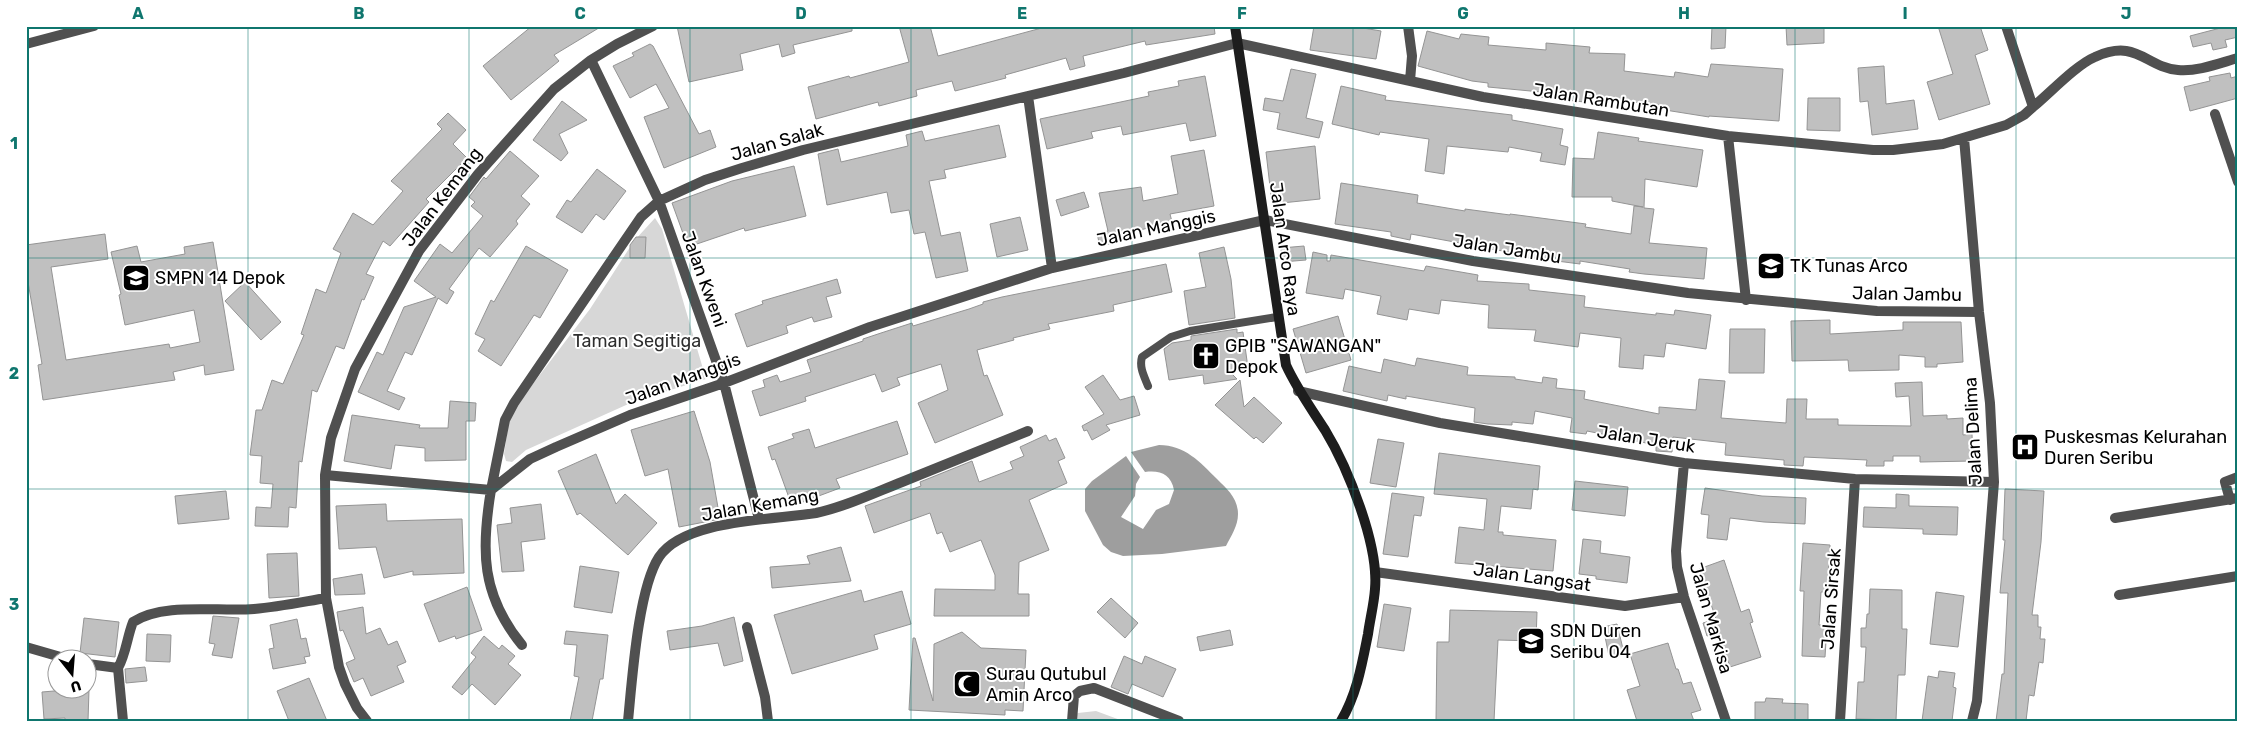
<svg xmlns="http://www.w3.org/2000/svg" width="2264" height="747" font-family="Rubik,sans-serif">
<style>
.green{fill:#d7d7d7}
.water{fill:#9e9e9e}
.building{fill:#c0c0c0;stroke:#949494}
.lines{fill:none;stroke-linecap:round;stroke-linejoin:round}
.service{stroke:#505050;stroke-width:8}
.minor{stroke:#505050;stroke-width:10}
.secondary{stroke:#1d1d1d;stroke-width:10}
.grid{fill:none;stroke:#0f766e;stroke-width:1;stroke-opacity:0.55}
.labels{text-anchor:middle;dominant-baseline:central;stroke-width:4;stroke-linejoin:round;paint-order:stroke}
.street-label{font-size:18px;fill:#000;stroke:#fff}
.poi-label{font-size:18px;fill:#000;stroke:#fff;text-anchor:start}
.park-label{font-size:18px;fill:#2e2e2e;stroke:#fff}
.neatline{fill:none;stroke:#0f766e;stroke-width:2}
.grid-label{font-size:16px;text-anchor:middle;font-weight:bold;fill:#0f766e}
</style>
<rect width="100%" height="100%" fill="#fff"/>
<path class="green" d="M655 218 662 229 706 379 635 401 526 450 512 462 506 461 504 454 510 414 590 309 634 241Z
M1096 711 1123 721H1067L1078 713Z"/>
<path class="water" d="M1159 445C1185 445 1200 462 1217 479 1227 489 1238 498 1238 514 1238 526 1231 536 1226 546L1162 554 1123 556 1111 552 1103 545 1085 511V489L1092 481 1126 456 1140 477 1136 484 1135 496 1121 517 1143 529 1156 510 1169 504 1174 490C1171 474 1160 470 1145 472L1131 452Z"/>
<path class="building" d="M532 26H602L554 55 559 61 511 100 483 66Z
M677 26H852V31L793 45 795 53 782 57 779 44 740 54 743 70 689 82Z
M899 26H930L938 56 1049 26H1214L1215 34 1146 45 1145 41 1083 56 1085 66 1070 70 1066 58 1005 75 1006 78 955 91 952 81 916 90 917 96 879 106 878 102 816 119 808 87 849 76 850 78 909 62Z
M1314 26H1351L1381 31 1376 59 1310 50Z
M1712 26H1726L1725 48 1711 49Z
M1786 26H1824V43L1787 45Z
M1938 26H1980L1988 50 1975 55 1990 104 1939 120 1927 82 1953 74Z
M2228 26H2238V37L2225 40 2227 47 2213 50 2211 43 2193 47 2190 36Z
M1427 31 1459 39 1461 34 1489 37 1488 45 1546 50V43L1590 47 1589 53 1625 54 1624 71 1674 77 1675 72 1708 77 1711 64 1783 69 1779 121 1709 116V117L1665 110 1666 106 1585 96 1584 102 1541 97V92L1488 87V83L1472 81 1418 66Z
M650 44 653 46 699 134 710 130 716 147 664 168 644 117 669 108 656 84 630 98 613 66 634 56 632 53Z
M1884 66 1886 104 1914 100 1918 129 1872 135 1868 101 1860 102 1858 68Z
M1291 69 1316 74 1306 118 1323 122 1319 138 1277 129 1280 113 1263 110 1265 98 1283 101Z
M2230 73 2231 78 2238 76V98L2190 111 2184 87 2210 81 2209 77Z
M1205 76 1216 136 1190 141 1186 123 1123 135 1121 126 1091 132 1093 138 1047 149 1040 119 1149 96 1148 92 1179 86 1178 81Z
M1341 86 1386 96 1385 100 1512 115V120L1563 129 1560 145 1568 147 1565 165 1540 161 1542 153 1509 147 1508 152 1447 146 1444 174 1425 171 1429 139 1380 132 1379 135 1332 124Z
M1808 98H1840V131L1807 130Z
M562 101 587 120 559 134 568 153 561 161 533 140Z
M448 113 466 130 453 144 467 158 426 199 429 202 390 246 383 241 366 274 374 277 364 300 362 299 344 349 336 346 317 392 312 390 302 462 299 461 296 508 289 507 288 527 255 526 256 507 271 508 273 484 260 483 262 456 250 455 256 410H262L272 380 283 384 304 335 301 334 316 289 326 293 341 253 333 249 353 213 373 225 403 191 391 181 442 129 437 124Z
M999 125 1006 157 944 170 946 178 929 181 941 236 960 232 968 271 936 278 925 232 914 234 909 210 891 213 887 192 827 205 818 154 838 149 841 162 908 146 906 135 922 131 925 141Z
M1598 132 1639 138 1638 141 1703 150 1697 187 1645 179 1644 208 1654 209 1649 243 1707 248 1704 279 1644 274 1629 272 1630 269 1580 261V264L1518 256V253L1460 245V243L1411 234 1410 240 1391 236V232L1335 224 1341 183 1418 195 1417 203 1465 211V209L1510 215V214L1586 224 1585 227 1631 234 1634 206 1643 207 1612 201V197H1572L1573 158 1594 159Z
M1315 146 1320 199 1272 204 1266 152Z
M1204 150 1214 206 1170 214 1172 222 1112 237 1113 243 1100 246 1097 234 1108 231 1099 193 1141 187 1143 201 1178 194 1171 156Z
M510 151 539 176 521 196 530 204 516 221 518 224 490 257 479 248 449 289 454 292 447 304 438 298 412 355 405 352 387 391 405 398 399 410 358 392 377 352 383 355 404 307 436 297 414 281 440 244 452 253 483 216 471 206 475 202 469 197 484 177 486 179Z
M794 166 806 216 745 231 744 228 688 247 672 203 732 181Z
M597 169 626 191 604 220 596 214 582 233 556 217 567 200 571 202Z
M1084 192 1089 207 1061 216 1056 200Z
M1020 217 1028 250 997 257 990 224Z
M105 234 108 259 51 267 66 360 169 344 170 348 200 342 194 310 125 325 119 295 121 294 111 252 137 246 141 262 185 254 184 247 213 242 234 370 205 375 204 365 173 372 175 380 43 400 38 365 42 364 27 276 26 245Z
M636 237H646L645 258H630V245Z
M526 246 568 270 540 318 534 315 501 366 478 351 485 339 475 334 491 300 494 302Z
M1304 246 1306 260 1282 262 1281 248Z
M1224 247 1231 279 1235 318 1189 325 1184 291 1206 287 1199 253Z
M1313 252 1327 255V261H1330L1331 255 1424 271 1426 266 1478 275 1477 281 1529 284V290L1585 296 1584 307 1656 315V313L1674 315 1675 310 1711 315 1706 349 1666 343 1664 357 1644 355 1643 369 1619 367 1621 338 1580 333 1578 347 1534 341 1536 330 1488 328 1489 305 1441 300 1439 314 1409 309 1407 320 1377 314 1381 296 1345 289 1343 299 1306 293Z
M1166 264 1172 292 1113 305 1114 311 1048 324 1050 329 1013 338 1014 340 977 350 984 376 987 375 1003 415 935 443 918 403 948 390 941 364 897 378 900 385 882 392 875 374 805 397 806 401 760 416 752 391 765 387 763 380 777 375 780 382 811 372 807 360 863 341V339L881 333 912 323 913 326 969 309 983 304V302L1002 297Z
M837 279 841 293 826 297 832 317 814 322 812 317 786 326 788 333 747 347 735 314 763 304 762 301Z
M245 282 281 322 261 340 225 301Z
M1338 316 1351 360 1306 373 1293 329Z
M1830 320V334L1903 330V322H1961L1963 362 1937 364V367H1925V357L1899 355V370L1849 371 1848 360 1792 361 1791 321Z
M1237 329V333L1243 332 1248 368 1229 371 1237 379 1204 384 1203 375 1169 380 1164 349 1172 343 1191 340V336Z
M1730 329H1765L1764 373H1729Z
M1417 358 1468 367 1467 375 1515 377V379L1542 383 1543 377 1557 379 1556 388 1585 391 1584 399 1659 414V407L1696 410 1699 379 1725 381 1721 418 1786 423 1787 399H1807L1806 419H1838V425L1911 426 1909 396 1896 397 1895 383 1922 382 1923 416 1947 415V419L1963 418V435L1972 434 1973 461 1920 462V456H1893V461H1884V466H1866L1867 460 1804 457 1803 466 1784 465V460L1725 455 1726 443 1673 437 1672 452 1656 451V445L1587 431 1586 434 1570 432 1572 418 1535 411 1533 424 1512 422V425L1488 424 1474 422 1475 408 1406 396V399L1388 395 1387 401 1343 391 1349 366 1381 373 1384 359 1415 366Z
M1103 375 1120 400 1134 396 1140 415 1106 425 1110 430 1092 440 1087 430 1084 431 1082 426 1104 414 1085 387Z
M1240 380 1244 407 1254 397 1282 423 1263 443 1256 437 1254 439 1215 405Z
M450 401 476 403 475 421H466V460L425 461V448L395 445 391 469 344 461 352 415 420 425 419 428H448Z
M694 411 710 462 720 519 679 527 668 469 645 476 631 430Z
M897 421 908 454 836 479 840 488 792 506 775 459 772 460 768 447 794 438 792 434 809 429 815 448Z
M1046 435 1049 441 1056 438 1065 458 1058 461 1067 483 1029 500 1049 550 1019 562 1018 594H1029V616H934L935 589 995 590V575L981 540 950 552 942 532 937 534 930 513 874 533 865 506 921 486 920 482 972 461 979 482 1013 469 1010 462 1024 456 1020 447Z
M1378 439 1404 443 1396 487 1370 483Z
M1439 453 1540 466 1538 490 1533 489 1531 509 1501 506 1498 532H1503V535L1556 540 1553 571 1455 563 1459 527 1484 530 1487 499 1434 494Z
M596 454 616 504 625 494 657 523 628 555 580 513 577 515 558 471Z
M1575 481 1628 487 1625 516 1572 510Z
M1705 488 1762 496 1806 498 1805 524 1764 522 1730 518 1727 540 1707 538 1709 515 1701 514Z
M2005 489 2044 491 2041 542 2032 615H2038V627H2041L2040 639H2045L2043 663 2039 662 2034 696 2029 695 2026 721H1996L2002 674H2004L2008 593H2000L2005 540H2003Z
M226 491 229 519 178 524 175 496Z
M1392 493 1424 497 1421 516 1414 515 1408 557 1383 554Z
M1896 494 1909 495V506L1958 507 1957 535 1923 534V529L1863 527 1864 507 1896 508Z
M386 504 387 521 462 519 464 573 413 575V571L384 578 376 547 339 549 336 506Z
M541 504 545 539 521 542 524 571 502 572 497 525 512 523 510 508Z
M1583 539 1601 541 1600 553 1630 557 1627 583 1596 579V576L1579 574Z
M1803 543 1830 545 1827 592H1821L1819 625H1827L1825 657 1802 656 1804 591H1800Z
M841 547 851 581 772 588 770 567 810 564 807 556Z
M297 553 299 596 269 598 267 554Z
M1724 560 1741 612 1749 609 1753 622 1750 623 1761 657 1730 667 1719 632 1707 636 1703 623 1716 619 1699 569Z
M580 566 619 572 612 613 574 607Z
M362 574 365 594 335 595 333 579Z
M467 587 482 630 456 639 455 636 439 642 424 604Z
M1870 589 1902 590V629H1907L1905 675H1898L1896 720 1856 719 1858 682H1864L1866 647H1861V628H1866L1867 614H1869Z
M861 590 864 602 902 591 911 624 874 635 878 649 792 674 774 615Z
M1936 592 1964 596 1958 647 1930 644Z
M1111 598 1138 623 1125 638 1097 612Z
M1384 604 1411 608 1404 651 1377 647Z
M363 607 366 634 380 628 388 645 397 641 406 662 397 666 404 682 371 696 363 678 354 682 346 663 355 659 343 630 340 631 337 612Z
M1450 610 1537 612 1536 641 1498 640 1494 721H1436L1437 642H1449Z
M213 616 239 618 232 658 212 655 215 644 209 643Z
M734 617 743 661 724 666 718 643 670 650 667 631 702 626Z
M84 618 119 622 115 657 80 653Z
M297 619 301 639 306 638 310 656 304 657 306 663 273 669 269 649 274 648 270 625Z
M1617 624 1624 653 1609 656 1603 627Z
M1230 630 1233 645 1200 651 1197 637Z
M566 631 608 635 603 679H600L592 721H570L579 677 574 676 577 645 564 644Z
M962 632 981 648 1026 650 1023 711 1005 710V715L909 710 913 638H915L933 701 934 644Z
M147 634 171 635 170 662 146 661Z
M484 636 499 649 502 645 515 656 508 664 521 675 495 705 472 684 462 695 452 687 476 657 471 653Z
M1668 643 1676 669H1678L1683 684 1691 682 1701 710 1691 713 1694 721H1637L1627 690 1640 686 1630 654Z
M1124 656 1142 664 1145 656 1176 669 1163 697 1132 684 1128 694 1111 687Z
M145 667 147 681 126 683 125 669Z
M1939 671 1955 673 1953 687 1956 688 1952 721H1922L1928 676 1938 678Z
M309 678 327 721H289L277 691Z
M66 690H89L88 721H65V718L44 719 42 692Z
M1766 698 1783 699 1782 703 1808 704V721H1755V702H1765Z"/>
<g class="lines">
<path class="service" d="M1148 386C1144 376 1139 367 1142 357L1171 337 1190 331 1277 317"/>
<path class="minor" d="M1408 26 1412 56 1410 81
M26 44 94 26
M591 60 659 201 724 383 759 519
M1028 96 1052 268
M2033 107C2050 93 2076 65 2095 57 2137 38 2145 67 2178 70 2197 72 2220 63 2238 58
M2215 114 2238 182
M1728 136 1746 300
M1964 138 1979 312 1990 403 1994 482 1977 701 1972 721
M1298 391 1440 423 1684 463 1855 479 1994 482
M1684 463 1676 551 1677 567 1684 597 1726 721
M325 475 491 490 505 420 514 403 641 217 659 201 705 180 742 168 803 150 1124 73 1237 43 1483 97 1728 136 1873 150H1893L1943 144 2006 125 2024 115 2033 107 2006 26
M2230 500 2225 482 2238 477
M2115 518 2238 498
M1375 572 1625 606 1684 597
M2119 595 2238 576
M747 627 765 697 768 721
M522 645C481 595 481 550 491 490L530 459 556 447 630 415 724 383 870 327 1052 268 1265 220 1473 261 1688 293 1877 311 1979 312
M26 647 71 660
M88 664 118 668C126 654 127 637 133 622 163 602 218 612 254 609 278 607 302 602 326 598
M118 668 123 721
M367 721 357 708 345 684 339 667 326 598 325 475 331 438 355 369 419 251 478 174 554 89 591 60 617 44 653 26
M628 721C632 681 638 589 659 557 684 519 774 520 816 513 845 507 874 493 902 482 944 465 986 448 1028 431
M1072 721 1074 696 1080 691 1094 688 1179 721
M1840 721 1855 479"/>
<path class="secondary" d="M1235 26 1286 365C1297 389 1311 408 1325 430 1348 468 1379 545 1375 589 1374 604 1370 619 1368 634 1362 664 1357 694 1341 721"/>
</g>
<path class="grid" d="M248 26V721M469 26V721M690 26V721M911 26V721M1132 26V721M1353 26V721M1574 26V721M1795 26V721M2016 26V721M26 258H2238M26 489H2238"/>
<defs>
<g id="school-square" transform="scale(1.4375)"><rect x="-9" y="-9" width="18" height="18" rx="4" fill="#000" stroke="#fff"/><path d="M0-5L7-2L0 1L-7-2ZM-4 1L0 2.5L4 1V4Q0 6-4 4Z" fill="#fff"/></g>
<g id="church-square" transform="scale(1.4375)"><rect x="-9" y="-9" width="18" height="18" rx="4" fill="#000" stroke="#fff"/><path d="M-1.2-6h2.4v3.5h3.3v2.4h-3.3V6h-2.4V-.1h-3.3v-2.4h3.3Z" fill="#fff"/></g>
<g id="hospital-square" transform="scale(1.4375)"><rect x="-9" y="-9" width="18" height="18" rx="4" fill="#000" stroke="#fff"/><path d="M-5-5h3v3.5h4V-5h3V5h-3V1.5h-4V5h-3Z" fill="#fff"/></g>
<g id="mosque-square" transform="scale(1.4375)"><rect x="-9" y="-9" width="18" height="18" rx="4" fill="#000" stroke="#fff"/><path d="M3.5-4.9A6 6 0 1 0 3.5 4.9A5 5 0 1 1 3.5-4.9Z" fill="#fff"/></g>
</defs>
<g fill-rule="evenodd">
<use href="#school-square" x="1771" y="266"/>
<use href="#school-square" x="136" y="278"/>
<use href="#church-square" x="1206" y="356"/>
<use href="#hospital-square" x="2025" y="447"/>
<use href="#school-square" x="1531" y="641"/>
<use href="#mosque-square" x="967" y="684"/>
</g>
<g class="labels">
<g class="street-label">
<text transform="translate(1601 100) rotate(9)">Jalan Rambutan</text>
<text transform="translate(777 142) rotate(-16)">Jalan Salak</text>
<text transform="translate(442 197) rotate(-53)">Jalan Kemang</text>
<text transform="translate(1156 228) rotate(-12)">Jalan Manggis</text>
<text transform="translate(1285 249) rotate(82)">Jalan Arco Raya</text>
<text transform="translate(1507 249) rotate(9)">Jalan Jambu</text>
<text transform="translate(704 279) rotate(70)">Jalan Kweni</text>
<text transform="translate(1907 294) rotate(1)">Jalan Jambu</text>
<text transform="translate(683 379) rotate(-20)">Jalan Manggis</text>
<text transform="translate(1973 431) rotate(-93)">Jalan Delima</text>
<text transform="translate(1646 439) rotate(9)">Jalan Jeruk</text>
<text transform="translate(760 505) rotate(-10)">Jalan Kemang</text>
<text transform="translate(1532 577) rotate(8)">Jalan Langsat</text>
<text transform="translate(1831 599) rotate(-86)">Jalan Sirsak</text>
<text transform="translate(1711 618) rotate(74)">Jalan Markisa</text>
</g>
<g class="poi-label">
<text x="1790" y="266">TK Tunas Arco</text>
<text x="155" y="278">SMPN 14 Depok</text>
<text x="1225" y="346">GPIB "SAWANGAN"<tspan x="1225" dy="21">Depok</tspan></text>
<text x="2044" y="437">Puskesmas Kelurahan<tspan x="2044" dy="21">Duren Seribu</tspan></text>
<text x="1550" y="631">SDN Duren<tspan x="1550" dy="21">Seribu 04</tspan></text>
<text x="986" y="674">Surau Qutubul<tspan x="986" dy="21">Amin Arco</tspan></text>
</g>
<g class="park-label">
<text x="637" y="341">Taman Segitiga</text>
</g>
</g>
<rect width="2264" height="747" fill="none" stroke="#ffffff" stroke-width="55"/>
<g transform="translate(72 674) rotate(163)"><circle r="24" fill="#ffffff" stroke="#999999"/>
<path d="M0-4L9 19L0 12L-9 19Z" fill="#000000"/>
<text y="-8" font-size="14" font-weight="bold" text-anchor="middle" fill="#000000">U</text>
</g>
<rect x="28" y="28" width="2208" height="692" class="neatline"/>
<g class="grid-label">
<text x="138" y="19">A</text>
<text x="359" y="19">B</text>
<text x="580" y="19">C</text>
<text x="801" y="19">D</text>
<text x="1022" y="19">E</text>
<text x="1242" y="19">F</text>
<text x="1463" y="19">G</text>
<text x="1684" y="19">H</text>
<text x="1905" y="19">I</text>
<text x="2126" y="19">J</text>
<text x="14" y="149">1</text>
<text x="14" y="379">2</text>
<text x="14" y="610">3</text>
</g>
</svg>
